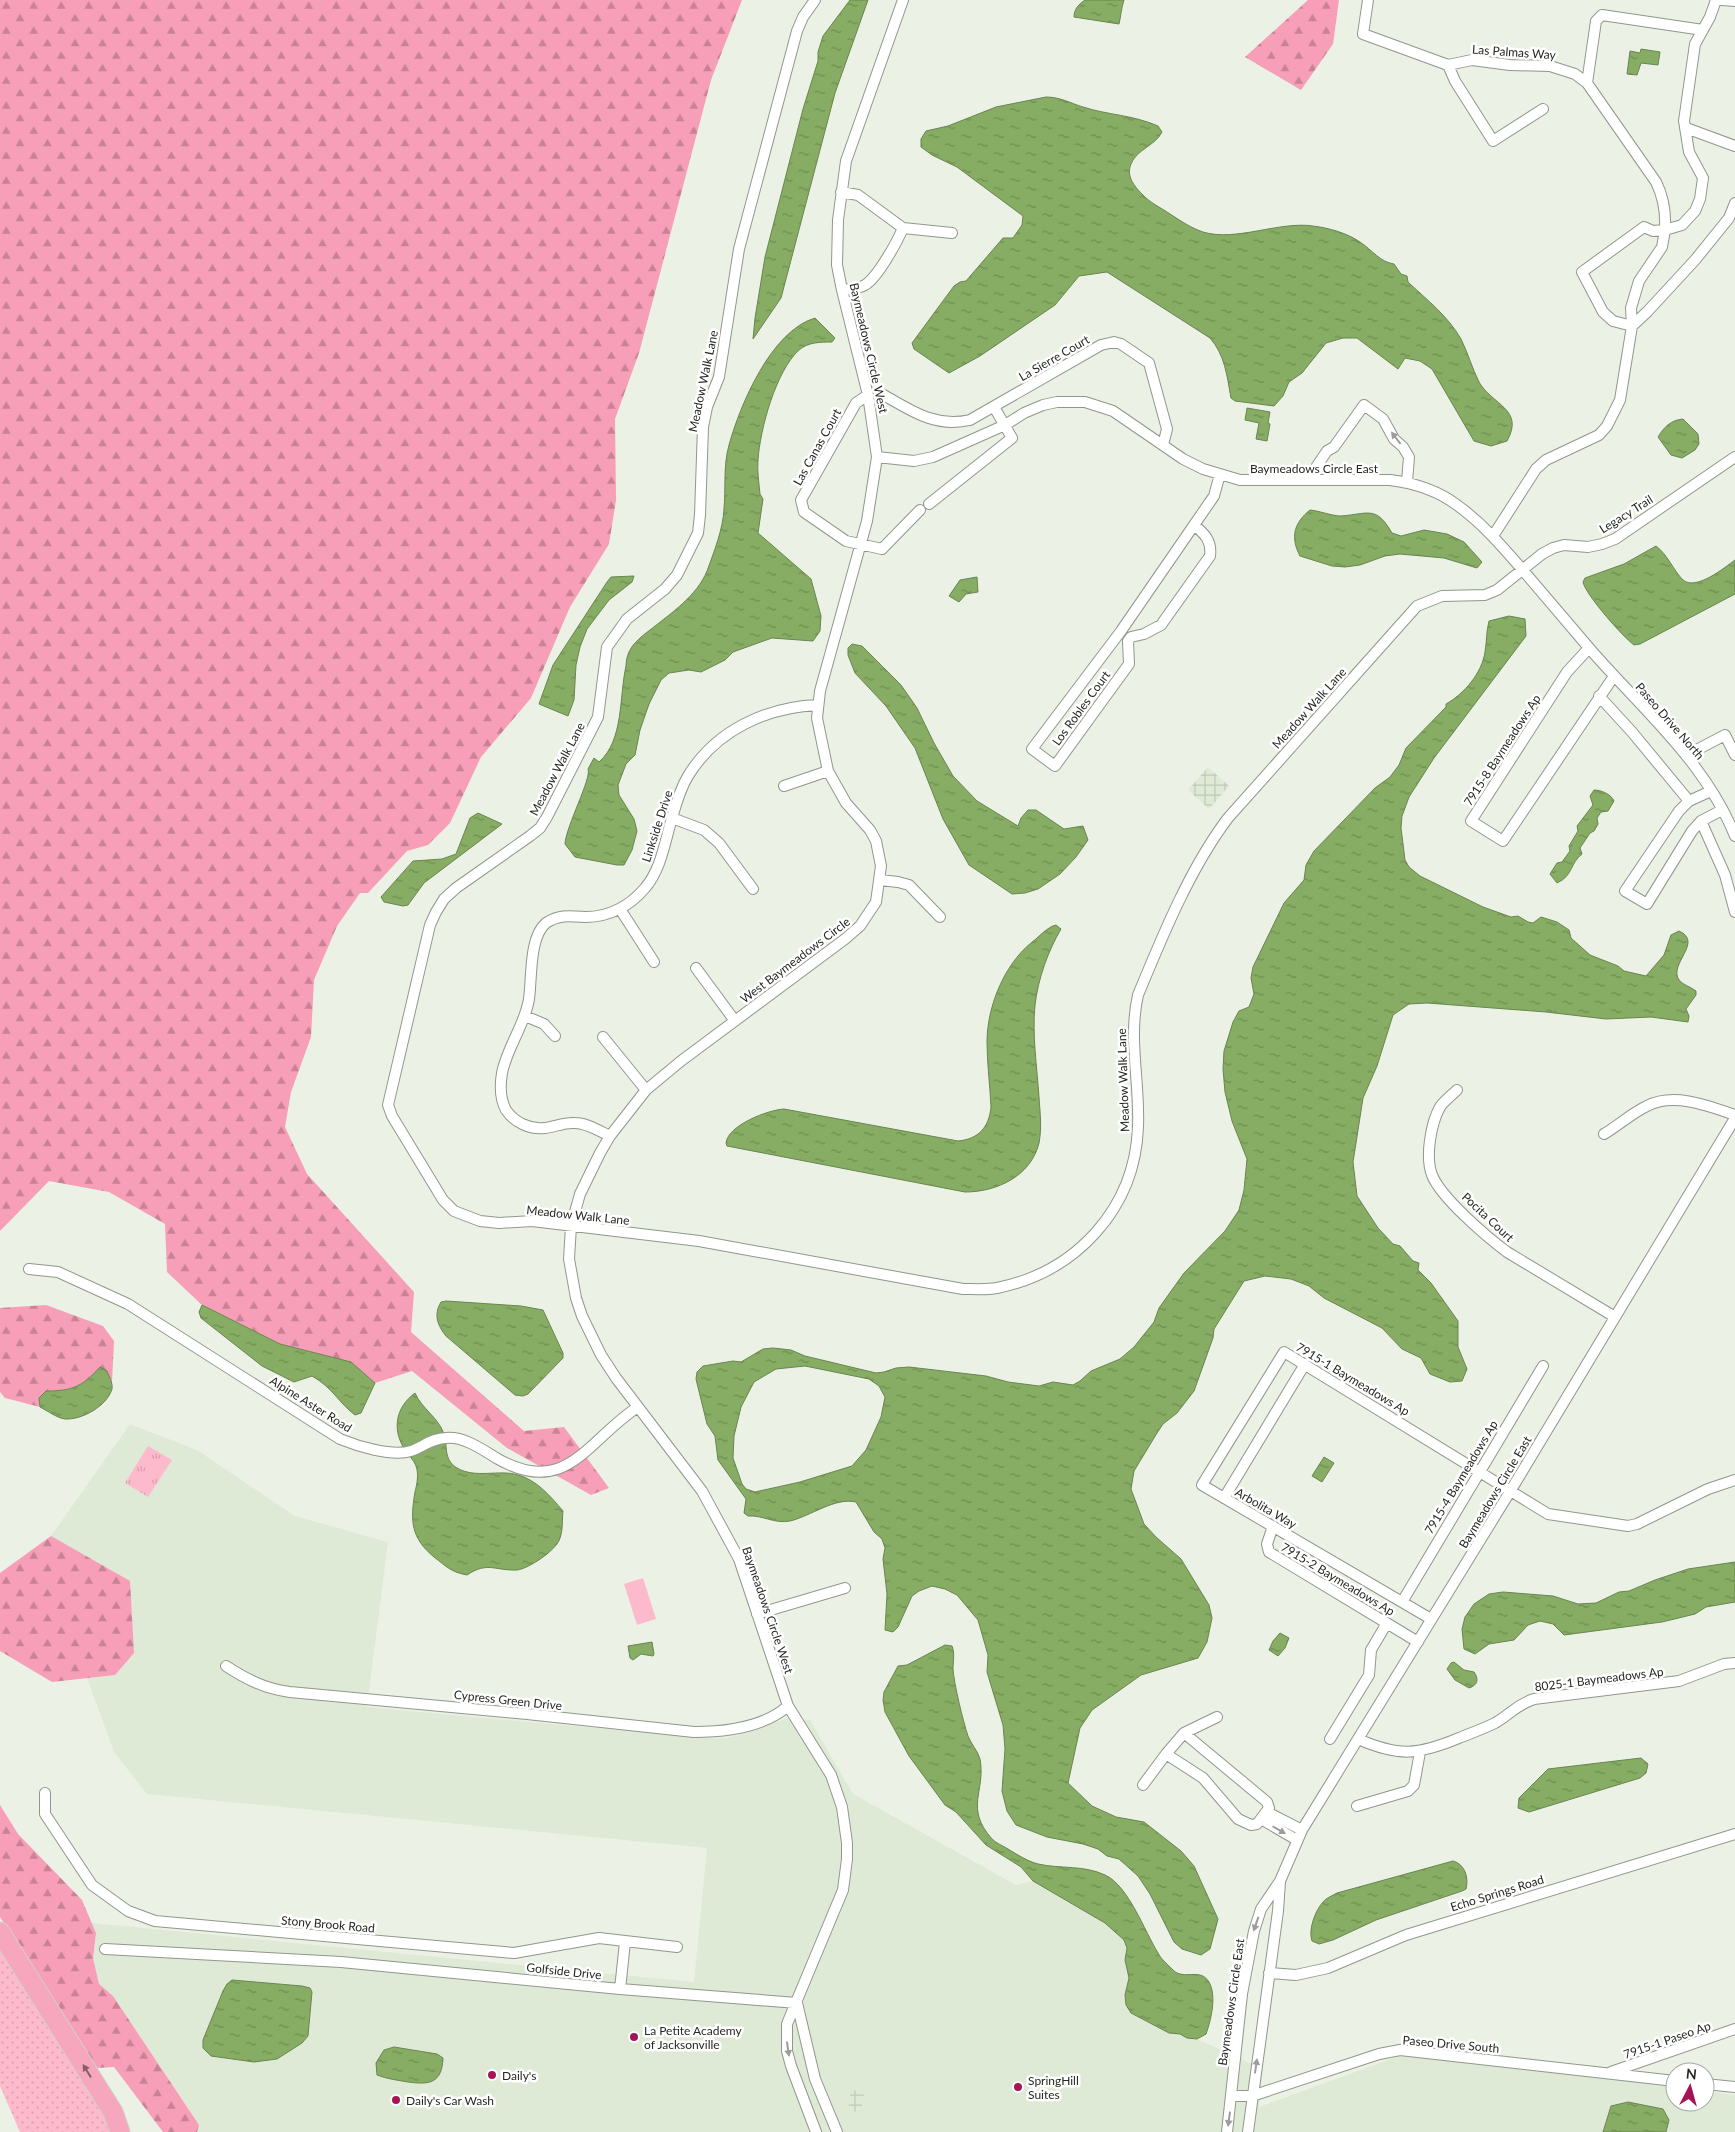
<svg xmlns="http://www.w3.org/2000/svg" width="1735" height="2132" font-family="Lato,sans-serif">
<style>
.built{fill:#deead6}
.industrial{fill:url(#industrial-grid)}
.grass{fill:url(#grass-dots)}
.forest{fill:url(#forest-firs)}
.park{fill:url(#park-tufts)}
.pitch{fill:#fdbacc}
.water{fill:url(#water-ripples);stroke:#698550;fill-rule:evenodd}
.lines{fill:none;stroke-linecap:round;stroke-linejoin:round}
.minor-casing{stroke:#90978b;stroke-width:12}
.motorway-casing{stroke:#cfd0cf;stroke-width:21}
.minor{stroke:#fff;stroke-width:10}
.motorway{stroke:#f6a6bd;stroke-width:19}
.oneway{fill:#9d9e9c}
.oneway2{fill:#836168}
.poi-dot{fill:#a51556;stroke:#fff;stroke-width:2}
.labels{text-anchor:middle;dominant-baseline:central;stroke-width:5;stroke-linejoin:round;paint-order:stroke}
.street-label{font-size:12px;fill:#252823;stroke:#fff}
.poi-label{font-size:12px;fill:#252823;stroke:#fff;text-anchor:start}
</style>
<defs>
<pattern id="industrial-grid" width="8" height="8" patternUnits="userSpaceOnUse" patternTransform="scale(1.25)"><rect width="8" height="8" fill="#deead6"/><path d="M0 4h8M4 0v8" fill="none" stroke="#bec9b7"/></pattern>
<pattern id="grass-dots" width="8" height="8" patternUnits="userSpaceOnUse" patternTransform="scale(1.25)"><rect width="8" height="8" fill="#fdbacc"/><path d="M2 2h.1M6 6h.1" fill="none" stroke="#d9a0af" stroke-width="1.8" stroke-linecap="round"/></pattern>
<pattern id="forest-firs" width="22" height="20" patternUnits="userSpaceOnUse" patternTransform="scale(1.25)"><rect width="22" height="20" fill="#f79eb8"/><path d="M5 1l3.5 6h-7zM16 11l3.5 6h-7z" fill="#c88195"/></pattern>
<pattern id="park-tufts" width="24" height="20" patternUnits="userSpaceOnUse" patternTransform="scale(1.25)"><rect width="24" height="20" fill="#fdbacc"/><path d="M3 7l-1-3M5 7V3M7 7l1-3M15 17l-1-3M17 17v-4M19 17l1-3" fill="none" stroke="#d9a0af"/></pattern>
<pattern id="water-ripples" width="26" height="14" patternUnits="userSpaceOnUse" patternTransform="scale(1.25)"><rect width="26" height="14" fill="#86ad63"/><path d="M2 4q2-2 4 0t4 0M15 11q2-2 4 0t4 0" fill="none" stroke="#6d8d51"/></pattern>
</defs>
<rect width="100%" height="100%" fill="#ebf2e5"/>
<path class="built" d="M130 1424 197 1450 295 1516 388 1542 367 1707 704 1738H727L750 1732 785 1719 810 1720 853 1794 1016 1885 1033 1881 1105 1923 1124 1940 1127 1948 1125 1960 1129 1978 1125 1996 1126 2005 1131 2013 1169 2033 1180 2034 1187 2038 1197 2039 1263 2069 1259 2107 1404 2054 1675 2087V2102H1705V2091L1735 2095V2132H1666L1669 2120 1663 2109 1628 2102 1611 2106 1603 2132H197L199 2125 113 1996 99 1984 93 1958 96 1933 92 1923 694 1982 707 1848 147 1794 114 1752 87 1678 115 1675 51 1536Z"/>
<path class="industrial" d="M1208 767 1229 786 1209 809 1188 790Z
M851 2089 864 2093 861 2112 848 2111Z"/>
<path class="grass" d="M0 1945 99 2104 112 2132H20L0 2086Z"/>
<path class="forest" d="M0 0H742L711 80 639 353 615 419 616 500 609 544 570 607 531 698 481 757 450 823 428 845 407 851 368 893H360L337 926 314 980 311 1037 291 1092 285 1127 307 1174 414 1292 411 1332 524 1431 564 1427 609 1488 591 1495 507 1448 412 1371 375 1383 351 1362 280 1344 202 1305 167 1272 165 1224 109 1192 49 1181 0 1231Z
M1308 0H1339L1333 44 1301 90 1245 57Z
M46 1305 103 1326 114 1341 112 1382 107 1371 100 1368C80 1388 74 1390 46 1391L39 1398 40 1407 5 1398 0 1392V1308Z
M51 1536 130 1581 134 1653 115 1675 52 1682 0 1651V1573Z
M0 1805 18 1834 82 1900 96 1933 93 1958 99 1984 113 1996 199 2125 197 2132H163L114 2067 97 2068 0 1917Z"/>
<path class="park" d="M148 1446 172 1460 148 1497 125 1483Z"/>
<path class="pitch" d="M643 1578 656 1619 637 1625 624 1584Z"/>
<path class="water" d="M850 0H868L835 93 781 298 753 339 755 318 765 257 803 109 818 61V52L823 36Z
M1085 0H1124C1121 9 1121 16 1119 24L1074 17C1074 9 1079 4 1085 0Z
M1641 49 1660 52 1658 65 1641 63 1637 75 1627 74 1630 51 1640 53Z
M1046 97C1060 97 1070 103 1083 107 1108 115 1133 115 1158 126L1162 132C1155 146 1137 149 1131 164 1126 176 1134 186 1142 194 1150 203 1160 207 1170 214 1181 221 1191 228 1203 232 1236 242 1279 221 1313 226 1329 228 1347 233 1360 242 1372 250 1380 262 1394 264L1401 274 1407 276 1408 282C1427 300 1448 316 1461 339 1468 353 1472 368 1479 382 1492 405 1525 409 1507 441L1491 446 1474 441 1432 369 1420 361 1405 358 1398 369 1357 338H1343L1326 343 1302 373 1289 382 1283 396 1274 406 1235 401 1231 398C1227 376 1225 355 1210 338L1107 272 1079 276 1055 305 980 356 949 373 914 349 912 343 954 286 960 282 966 281 1003 238H1013L1022 225 1023 216 957 167 932 155 921 147V139L926 131 948 126 996 107Z
M815 318 835 338 832 342C821 342 808 342 799 350 776 371 760 429 758 460 757 471 759 483 760 494L763 499 758 533 811 579 821 616 820 631 813 641 772 638 733 652 725 660 701 672 689 670 669 673 661 680 649 704 640 730 635 755 626 764 618 785 619 795 634 819 637 831 632 850 624 865H617L575 857 565 844C566 826 592 778 588 769L594 758 599 762C624 740 619 697 626 666 626 662 627 656 629 652 633 643 642 636 650 630 670 614 697 596 707 571 714 552 723 529 724 509 726 488 723 466 729 445 740 405 771 331 815 318Z
M1247 408 1270 412 1268 423 1270 424 1267 441 1256 439 1259 423 1245 420Z
M1683 419 1698 434 1699 444 1695 450 1682 458 1671 455 1658 437C1664 427 1671 420 1683 419Z
M1310 510C1320 511 1332 516 1341 516 1368 514 1376 505 1392 533L1401 536 1424 530 1447 534 1464 542 1482 562 1477 568 1444 558 1400 554 1385 556 1360 565 1345 567 1332 566 1300 556C1290 537 1294 523 1310 510Z
M1656 546C1668 555 1673 570 1683 580 1696 591 1724 568 1735 560V594L1640 644 1634 645C1623 637 1585 594 1583 582L1585 578 1624 564Z
M634 576 632 582 609 600 587 629 580 647 576 665 574 700 568 716 539 704 553 665 607 582 611 577Z
M977 577 978 592 966 594 959 602 949 596 960 580Z
M1509 616 1525 619 1526 636 1434 758 1409 797 1402 816 1401 828 1405 860 1409 867 1420 876 1483 907 1511 917 1518 916 1528 922 1533 923 1541 917 1557 922 1569 930 1571 938 1590 955 1618 966 1624 971 1646 976 1664 955 1671 935 1679 931C1704 942 1668 964 1679 980 1683 985 1691 987 1696 991V995L1686 1009 1689 1016 1688 1022 1651 1017 1606 1019 1546 1012 1427 1003 1409 1004 1393 1015 1377 1066 1363 1098 1353 1162 1357 1196 1378 1228 1393 1244 1400 1246 1413 1261 1419 1263 1418 1270 1431 1283 1458 1321V1347L1467 1369 1462 1381 1450 1382 1430 1374 1421 1358 1402 1349 1382 1328 1324 1298 1309 1286 1291 1279 1265 1276 1244 1281 1214 1329 1213 1338 1194 1391 1177 1413 1163 1424 1157 1433 1134 1471 1131 1489 1144 1524 1156 1537 1181 1559 1209 1605 1212 1618 1207 1642 1198 1658 1141 1675 1092 1710 1080 1728 1068 1783 1092 1806 1116 1817 1144 1822 1181 1851 1194 1866 1218 1919 1210 1949 1201 1955 1182 1949 1174 1942 1150 1894 1138 1876 1119 1859 1107 1856 1098 1849 1083 1844 1047 1837 1016 1825 1007 1811 1002 1791 1005 1749 1003 1725 987 1672 988 1655 978 1620 957 1595 945 1589 932 1586 919 1591 912 1596 898 1627 893 1632 885 1630 887 1594 883 1559 885 1548 882 1539 874 1532 856 1502C835 1497 811 1516 790 1521 774 1524 763 1515 748 1516L744 1513 746 1499 718 1460 715 1436 707 1424 696 1379 697 1372 703 1366 733 1361 741 1362 763 1349 773 1348 791 1350 805 1356 876 1373 884 1372 896 1368 909 1367 986 1376 1008 1382 1039 1386 1053 1382 1073 1385 1080 1381 1091 1371 1120 1359 1134 1347 1154 1322 1159 1308 1184 1273 1225 1231 1239 1210 1244 1190 1247 1159 1232 1121 1225 1092 1223 1069 1224 1051 1233 1022 1239 1011 1249 1007 1254 994 1251 978 1253 967 1284 903 1304 880 1306 865 1314 851 1375 788 1390 777 1399 765 1406 748 1446 707V704C1464 694 1482 673 1485 652 1487 640 1486 633 1489 621ZM805 1366 869 1379 879 1386 885 1397 881 1417 866 1450 852 1466 800 1482 755 1492 746 1489 742 1484 733 1458 734 1436 741 1407 754 1382 776 1369Z
M852 644 862 646 901 685 917 708 934 743 953 776 977 801 1018 826 1021 818 1028 810H1036L1064 829 1083 826 1088 840 1076 857 1060 874 1038 889 1025 893 1012 894 969 865 943 819 915 748 886 706 855 673 848 655V648Z
M1594 790C1601 790 1611 794 1614 801L1608 811 1601 812 1597 818 1598 824 1594 831 1590 833 1580 848 1582 854C1570 863 1573 876 1557 883L1550 874 1557 863 1562 862 1570 851 1569 846 1578 831 1577 826 1593 805 1590 796Z
M478 813 502 824 424 883 408 905 403 906 384 902 381 897 413 861 442 859 456 854 470 818Z
M1056 925 1061 929C1048 951 1038 979 1035 1005 1032 1035 1037 1067 1039 1097 1040 1112 1042 1128 1039 1143 1031 1176 997 1192 965 1192L727 1146 726 1143C728 1125 768 1110 784 1109L958 1141C979 1139 989 1127 991 1107 990 1085 987 1063 987 1042 987 1007 1004 965 1031 943 1039 937 1047 927 1056 925Z
M446 1301 521 1306 543 1310 563 1353V1358L528 1394 523 1396 515 1395 446 1336C438 1326 433 1315 441 1302Z
M202 1305 280 1344 351 1362 375 1383 361 1413 355 1415C338 1402 333 1388 312 1376L294 1382 262 1366 201 1318 199 1312Z
M100 1367 107 1371C109 1376 113 1383 112 1389 107 1406 82 1420 65 1419 57 1418 48 1411 40 1407L39 1398 46 1391C72 1391 82 1387 100 1367Z
M415 1393C422 1409 438 1417 444 1434 448 1447 443 1459 457 1468 476 1479 499 1469 518 1475 537 1480 551 1497 563 1511 562 1520 563 1530 560 1538 557 1550 528 1569 517 1570 495 1571 488 1561 467 1575 451 1572 447 1567 434 1557 411 1538 410 1521 415 1492 417 1484 419 1474 416 1466 414 1460 408 1455 405 1450 392 1430 395 1408 415 1393Z
M1324 1457 1334 1463 1322 1482 1312 1476Z
M1735 1562V1602L1706 1607 1695 1614 1662 1622 1564 1635 1553 1624 1540 1621 1528 1625 1514 1640 1489 1644 1475 1654 1464 1649 1462 1629 1465 1617 1474 1604 1489 1594 1503 1592 1553 1596 1578 1604 1596 1603 1619 1592 1629 1591 1655 1580 1688 1569Z
M1280 1633 1289 1638 1285 1648 1278 1656 1269 1650 1273 1641Z
M652 1642 654 1654 653 1656 641 1654 633 1660 630 1658 628 1646Z
M945 1645 952 1646C955 1653 953 1661 953 1669 954 1684 963 1721 968 1736 971 1744 978 1751 980 1759 986 1792 964 1807 992 1839 996 1843 1003 1846 1008 1849 1018 1855 1027 1861 1038 1864 1061 1869 1084 1865 1105 1875 1128 1885 1145 1932 1158 1953 1161 1959 1168 1965 1173 1970 1184 1981 1200 1967 1209 1982 1217 1996 1211 2020 1206 2034L1197 2039 1187 2038 1180 2034 1169 2033 1131 2013 1126 2005 1125 1995 1129 1978 1125 1960 1127 1948 1124 1940 1105 1923 1033 1881 1021 1867 986 1845 956 1812 945 1805 909 1756 885 1712 883 1700 884 1692 898 1666 907 1665Z
M1454 1662 1464 1670 1474 1672C1479 1679 1478 1685 1469 1688L1455 1680 1447 1669 1451 1663Z
M1641 1758 1648 1764 1646 1773 1640 1778 1529 1812 1518 1808 1519 1798 1548 1769Z
M1453 1861C1465 1864 1469 1878 1466 1889L1462 1891 1376 1920 1333 1940 1319 1944 1312 1941C1308 1930 1315 1911 1323 1902 1326 1898 1332 1896 1337 1893Z
M232 1980 302 1986 310 1988 312 1992 308 2036 302 2043 277 2059 254 2062 211 2056 203 2048V2040L223 1991 227 1984Z
M394 2047 437 2054 443 2058C442 2083 430 2085 408 2082 397 2080 387 2079 377 2075L376 2063 384 2050Z
M1628 2102 1663 2109 1669 2120 1666 2132H1603L1611 2106Z"/>
<g class="lines">
<g class="minor-casing">
<path id="minor" d="M815 0 803 17 797 31 739 249 719 377 707 407 703 427 700 515 698 533 677 575 665 589 627 619 607 647 598 717 547 817 540 828 530 836 456 888 444 899 436 912 430 925 388 1105 392 1116 443 1200 454 1211 480 1221 499 1223 532 1221 699 1241 963 1289C974 1289 986 1290 997 1288 1076 1272 1135 1209 1138 1127 1140 1082 1128 1039 1138 995 1162 937 1190 868 1228 818L1417 606 1442 596 1485 595 1497 590 1542 554 1553 548 1564 545 1588 547 1602 544 1615 539 1735 457
M1368 0 1363 34 1448 65 1472 60 1510 65 1550 66 1575 74 1587 83 1656 182C1664 198 1666 213 1665 230L1653 231 1644 227 1582 272 1603 312 1613 321 1632 326 1631 308 1639 281 1662 247 1665 230 1682 225 1695 211 1700 199 1703 178 1689 152 1684 121 1695 44 1710 17 1716 0
M1722 0 1735 1
M1448 65 1455 81 1493 141 1543 109
M1587 83 1596 21 1602 15 1703 30
M1686 128 1735 146
M841 192 858 195 903 228 952 233
M842 290C850 289 858 289 865 285 878 277 897 242 903 228
M882 394C912 411 935 428 970 420L1101 345 1114 342 1121 344 1149 363 1167 429 1163 445
M868 395 856 403 801 500 804 512 846 541 882 549 920 510
M877 457 914 461 933 457 1005 425 1024 413 1043 405 1057 402H1085L1113 411 1183 459 1203 469 1240 480H1390C1414 483 1437 490 1457 505 1482 523 1501 545 1521 568 1544 595 1567 622 1590 649 1641 708 1705 761 1735 836
M1308 479 1327 451 1334 447 1364 405 1383 419 1394 439 1403 447 1409 457 1407 482
M929 504 1012 438 994 407
M1194 525C1205 534 1212 541 1210 556L1161 625 1144 634 1131 637 1128 641 1129 664 1055 766 1032 749 1121 631Z
M1194 525 1214 496 1220 474
M1493 536 1536 469 1546 460 1599 435 1607 426 1620 400 1632 326 1647 312 1695 260 1729 218 1735 203
M1589 648 1567 672 1471 821 1503 841 1614 676
M1599 696 1632 732 1689 801
M1687 755 1725 735 1735 755
M784 786 828 771
M1711 791 1689 801 1679 811 1625 891 1647 904 1692 831 1701 821 1722 810
M672 818 704 830 719 843 753 889
M1701 821 1725 875 1735 912
M880 880 898 882 909 885 940 917
M620 909 654 962
M696 968 735 1021
M525 1016 544 1024 555 1036
M603 1037 646 1090
M1457 1090C1452 1095 1444 1101 1440 1107 1431 1123 1425 1157 1432 1175 1441 1198 1487 1237 1507 1252L1615 1317
M1604 1134C1619 1125 1632 1113 1647 1106 1674 1092 1709 1106 1735 1115
M610 1136C599 1131 587 1123 575 1123 564 1122 555 1127 545 1128 530 1130 514 1122 506 1110 500 1099 500 1085 502 1073 507 1047 525 1025 529 999 532 978 529 937 546 923 559 914 571 916 586 917 609 917 630 906 645 888 661 870 665 841 672 818 676 804 680 789 688 776 716 730 767 707 818 705
M29 1269 58 1272 128 1304 340 1439C357 1446 392 1457 411 1451 423 1447 432 1438 446 1438 464 1436 483 1450 498 1459 567 1498 588 1439 638 1407
M1224 1498 1305 1364
M1273 1526 1267 1544 1269 1552 1418 1642
M1402 1602 1543 1366
M757 1614 845 1588
M1431 1619 1202 1485 1284 1352 1548 1514 1628 1526 1637 1524 1708 1489 1735 1480
M226 1666C246 1679 265 1689 290 1692L527 1714 694 1732C726 1732 763 1728 788 1706
M1184 1733 1267 1802 1269 1808 1257 1824 1251 1825 1238 1819 1203 1778 1166 1754Z
M1184 1733 1217 1717
M1330 1739 1369 1675 1371 1650 1387 1623
M1358 1739C1399 1757 1418 1755 1459 1738 1471 1733 1483 1729 1495 1723 1511 1714 1514 1706 1534 1699L1679 1681 1724 1664 1735 1663
M1143 1785 1166 1754
M45 1793V1814L92 1885 128 1911 155 1921 514 1953 599 1938 677 1947
M1357 1806 1408 1791 1414 1785 1420 1752
M1267 1812 1302 1830
M1261 1819 1297 1840
M105 1949 341 1962 620 1989 797 2003
M1269 1973 1296 1975 1328 1968 1406 1935 1735 1834
M620 1989 625 1942
M797 2003 815 2079 837 2132
M1611 2072 1735 2029
M1705 2084 1735 2087
M1232 2096H1252L1379 2054 1400 2050 1675 2081
M816 2132 791 2066 787 2051V2024L843 1890 847 1859V1843L842 1807 831 1775 788 1706 739 1559 702 1491 616 1378 601 1355 582 1316 576 1298 569 1259 571 1226 580 1194 600 1153 610 1136 646 1090 681 1061 845 939 860 926 876 902 881 866 876 841 870 830 846 803 828 771 817 718 820 691 867 521 877 457 868 395 842 290 837 265 838 220 846 161 903 0
M1227 2132 1242 1994 1254 1931 1261 1909 1280 1881 1302 1830 1511 1490 1735 1118
M1248 2132 1278 1911 1280 1882"/>
</g>
<g class="motorway-casing">
<path id="motorway" d="M0 1932 113 2112 120 2132"/>
</g>
<use href="#minor" class="minor"/>
<use href="#motorway" class="motorway"/>
</g>
<defs><path id="oneway-solid" d="M-6-.8H1V-3.2L6.5 0L1 3.2V.8H-6Z" transform="scale(1.25)"/></defs>
<g class="oneway">
<use href="#oneway-solid" transform="translate(1396 438) rotate(-128)"/>
<use href="#oneway-solid" transform="translate(1279 1830) rotate(30)"/>
<use href="#oneway-solid" transform="translate(1256 1924) rotate(109)"/>
<use href="#oneway-solid" transform="translate(788 2049) rotate(82)"/>
<use href="#oneway-solid" transform="translate(1256 2066) rotate(-82)"/>
<use href="#oneway-solid" transform="translate(1229 2119) rotate(98)"/>
</g>
<use class="oneway2" href="#oneway-solid" transform="translate(87 2071) rotate(-122)"/>
<g class="poi-dot">
<circle cx="634" cy="2037" r="5"/>
<circle cx="492" cy="2075" r="5"/>
<circle cx="1018" cy="2087" r="5"/>
<circle cx="396" cy="2100" r="5"/>
</g>
<g class="labels">
<g class="street-label">
<text transform="translate(1514 52) rotate(4)">Las Palmas Way</text>
<text transform="translate(869 348) rotate(77)">Baymeadows Circle West</text>
<text transform="translate(1054 358) rotate(-30)">La Sierre Court</text>
<text transform="translate(703 381) rotate(-78)">Meadow Walk Lane</text>
<text transform="translate(817 447) rotate(-61)">Las Canas Court</text>
<text x="1314" y="468">Baymeadows Circle East</text>
<text transform="translate(1626 514) rotate(-32)">Legacy Trail</text>
<text transform="translate(1081 708) rotate(-54)">Los Robles Court</text>
<text transform="translate(1309 708) rotate(-48)">Meadow Walk Lane</text>
<text transform="translate(1670 721) rotate(49)">Paseo Drive North</text>
<text transform="translate(1502 750) rotate(-57)">7915-8 Baymeadows Ap</text>
<text transform="translate(557 769) rotate(-62)">Meadow Walk Lane</text>
<text transform="translate(657 826) rotate(-72)">Linkside Drive</text>
<text transform="translate(795 960) rotate(-37)">West Baymeadows Circle</text>
<text transform="translate(1123 1080) rotate(-92)">Meadow Walk Lane</text>
<text transform="translate(578 1215) rotate(6)">Meadow Walk Lane</text>
<text transform="translate(1488 1217) rotate(43)">Pocita Court</text>
<text transform="translate(1353 1379) rotate(31)">7915-1 Baymeadows Ap</text>
<text transform="translate(311 1404) rotate(32)">Alpine Aster Road</text>
<text transform="translate(1461 1477) rotate(-59)">7915-4 Baymeadows Ap</text>
<text transform="translate(1495 1492) rotate(-59)">Baymeadows Circle East</text>
<text transform="translate(1266 1508) rotate(30)">Arbolita Way</text>
<text transform="translate(1338 1579) rotate(31)">7915-2 Baymeadows Ap</text>
<text transform="translate(768 1610) rotate(71)">Baymeadows Circle West</text>
<text transform="translate(1599 1679) rotate(-7)">8025-1 Baymeadows Ap</text>
<text transform="translate(508 1700) rotate(6)">Cypress Green Drive</text>
<text transform="translate(1497 1893) rotate(-17)">Echo Springs Road</text>
<text transform="translate(328 1924) rotate(5)">Stony Brook Road</text>
<text transform="translate(564 1971) rotate(6)">Golfside Drive</text>
<text transform="translate(1231 2002) rotate(-82)">Baymeadows Circle East</text>
<text transform="translate(1667 2040) rotate(-19)">7915-1 Paseo Ap</text>
<text transform="translate(1451 2044) rotate(5)">Paseo Drive South</text>
</g>
<g class="poi-label">
<text x="644" y="2030">La Petite Academy<tspan x="644" dy="14">of Jacksonville</tspan></text>
<text x="502" y="2075">Daily's</text>
<text x="1028" y="2080">SpringHill<tspan x="1028" dy="14">Suites</tspan></text>
<text x="406" y="2100">Daily's Car Wash</text>
</g>
</g>
<g transform="translate(1690 2087) rotate(6)"><circle r="24" fill="#ffffff" stroke="#a8a9a7"/>
<path d="M0-4L9 19L0 12L-9 19Z" fill="#a51556"/>
<text y="-8" font-size="14" font-weight="bold" text-anchor="middle" fill="#252823">N</text>
</g>
</svg>
